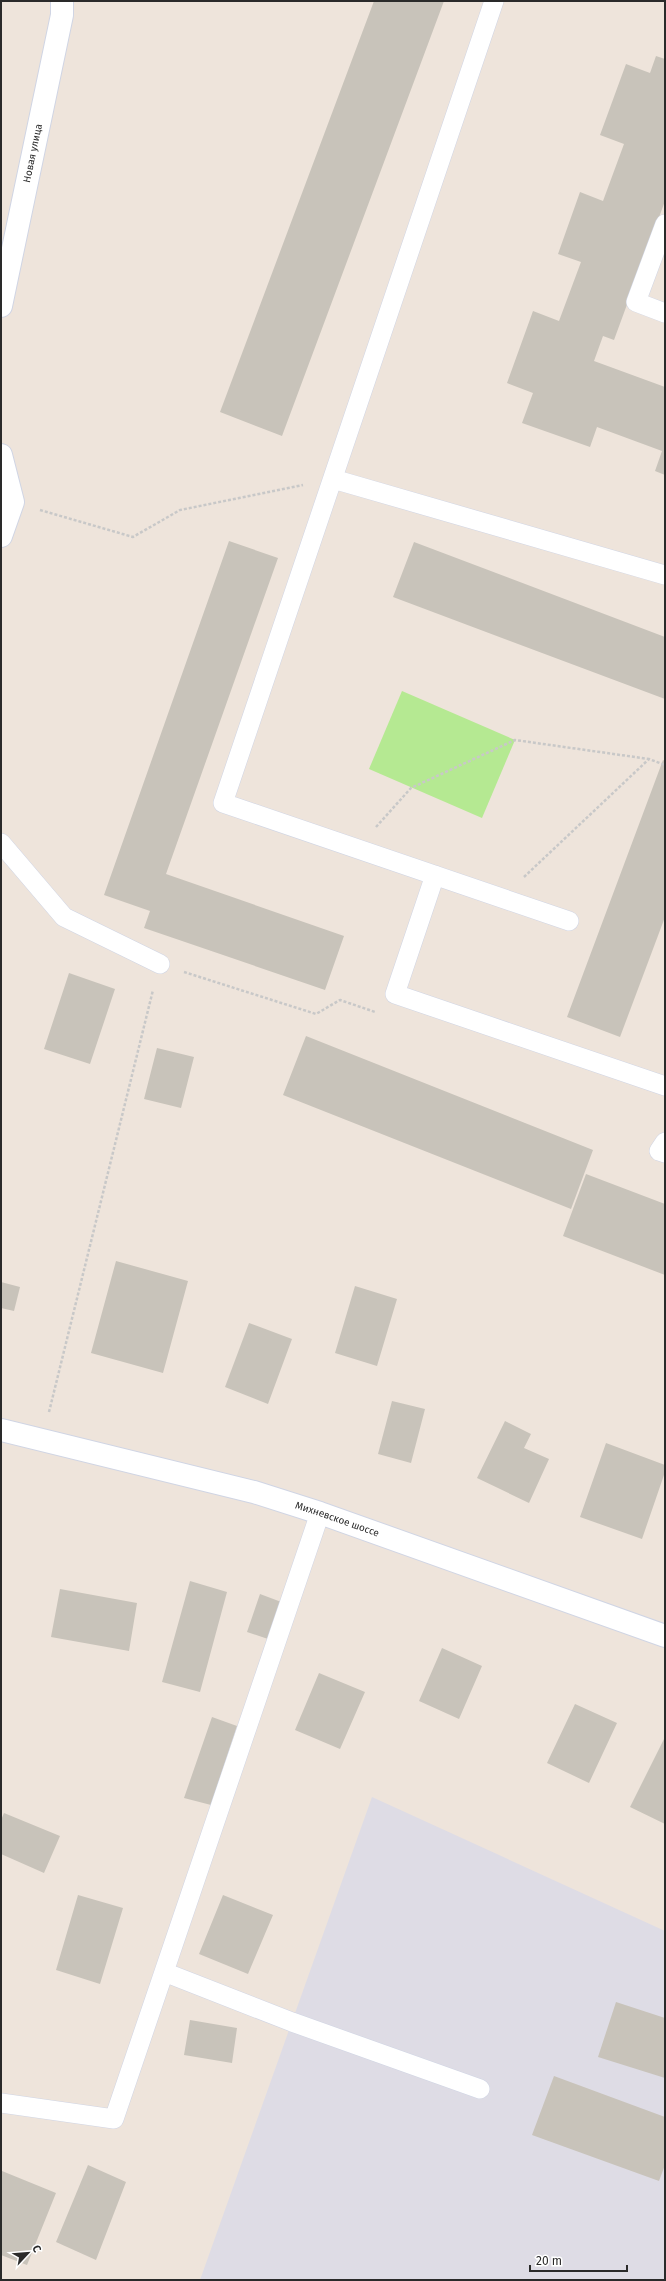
<svg xmlns="http://www.w3.org/2000/svg" width="666" height="2281" font-family="'Fira Sans',sans-serif">
<style>
.industrial{fill:#dedce5}
.green{fill:#b5e992}
.building{fill:#c8c3ba}
.lines{fill:none;stroke-linecap:round;stroke-linejoin:round}
.lane-casing{stroke:#d0d5e4;stroke-width:20}
.street-casing{stroke:#d0d5e4;stroke-width:24}
.secondary-casing{stroke:#d0d5e4;stroke-width:24}
.path{stroke:#c8c8c8;stroke-width:2.5;stroke-dasharray:3 2;stroke-linecap:butt}
.lane{stroke:#fff;stroke-width:19}
.street{stroke:#fff;stroke-width:22}
.secondary{stroke:#fff;stroke-width:22}
.labels{text-anchor:middle;dominant-baseline:central;stroke-width:4;stroke-linejoin:round;paint-order:stroke}
.street-label{font-size:10px;fill:#2a2a2a;stroke:#fff}
</style>
<rect width="100%" height="100%" fill="#eee4db"/>
<path class="industrial" d="M372 1797 665 1931 664 2280H200Z"/>
<path class="green" d="M402 691 515 740 482 818 369 769Z"/>
<path class="building" d="M374 1H444L282 436 220 412Z
M656 56 665 59V201L614 340 603 336 594 361 665 387V475L655 471 662 451 597 427 590 447 522 423 533 393 507 383 533 311 559 321 581 262 558 254 580 192 603 201 624 144 600 135 626 64 650 73Z
M229 541 278 558 166 874 344 936 325 990 144 928 150 911 104 895Z
M414 542 665 637V699L393 597Z
M663 760 665 761V917L620 1037 567 1017Z
M69 973 115 989 90 1064 44 1049Z
M306 1036 593 1150 571 1209 283 1095Z
M157 1048 194 1057 181 1108 144 1099Z
M586 1174 665 1204V1275L563 1236Z
M116 1261 188 1281 163 1373 91 1353Z
M1 1282 20 1287 14 1311 1 1308Z
M355 1286 397 1299 377 1366 335 1353Z
M249 1323 292 1339 268 1404 225 1387Z
M392 1401 425 1409 411 1463 378 1454Z
M505 1421 531 1434 524 1448 549 1459 529 1503 477 1478Z
M606 1443 665 1465V1472L642 1539 580 1517Z
M190 1581 227 1592 200 1692 162 1682Z
M60 1589 137 1603 129 1651 51 1637Z
M260 1594 284 1603 271 1640 247 1632Z
M442 1648 482 1666 459 1719 419 1701Z
M319 1673 365 1692 340 1749 295 1730Z
M575 1704 617 1723 589 1783 547 1763Z
M212 1717 237 1726 211 1805 184 1798Z
M665 1737V1824L630 1807Z
M4 1813 60 1836 44 1873 1 1854V1820Z
M78 1895 123 1908 100 1984 56 1970Z
M223 1895 273 1915 248 1974 199 1954Z
M616 2002 665 2018V2078L598 2057Z
M190 2020 237 2028 232 2063 184 2055Z
M554 2076 665 2117V2165L659 2181 532 2135Z
M88 2165 126 2182 96 2260 56 2242Z
M2 2171 56 2193 27 2265 1 2255Z"/>
<g class="lines">
<g class="lane-casing">
<path id="lane" d="M494 1 223 803 569 921
M665 224 636 302 665 313
M333 479 665 575
M1 843 64 917 160 964
M435 875 395 994 665 1086
M665 1142 659 1151 665 1153
M164 1972 292 2022 480 2089
M1 2103 114 2119 320 1513"/>
</g>
<g class="street-casing">
<g id="street">
<path id="s1" d="M1 306 62 15V1"/>
<path d="M1 455 13 502 1 536"/>
</g>
</g>
<g class="secondary-casing">
<g id="secondary">
<path id="s2" d="M1 1430 254 1492 320 1513 665 1636"/>
</g>
</g>
<path class="path" d="M40 510 133 537 180 510 303 485
M376 827 411 788 515 740 649 759
M524 877 649 759 665 765
M184 972 316 1014 340 1000 375 1012
M49 1412 153 990"/>
<use href="#lane" class="lane"/>
<use href="#street" class="street"/>
<use href="#secondary" class="secondary"/>
</g>
<g class="labels">
<g class="street-label">
<text stroke="none"><textPath href="#s1" startOffset="156">Новая улица</textPath></text>
<text stroke="none"><textPath href="#s2" startOffset="348">Михневское шоссе</textPath></text>
</g>
</g>
<rect width="666" height="2281" fill="none" stroke="#2a2a2a" stroke-width="4"/>
<g transform="translate(28 2253) rotate(64)" stroke="#ffffff" stroke-width="3" paint-order="stroke">
<path d="M0-3L7 15L0 10L-7 15Z" fill="#2a2a2a"/>
<text y="-6" font-size="11" font-weight="bold" text-anchor="middle" fill="#2a2a2a">С</text>
</g>
<path d="M530 2265v6h97v-6" fill="none" stroke="#2a2a2a" stroke-width="2"/>
<text x="536" y="2265" font-size="12" fill="#2a2a2a" stroke="#ffffff" stroke-width="3" paint-order="stroke">20 m</text>
</svg>
